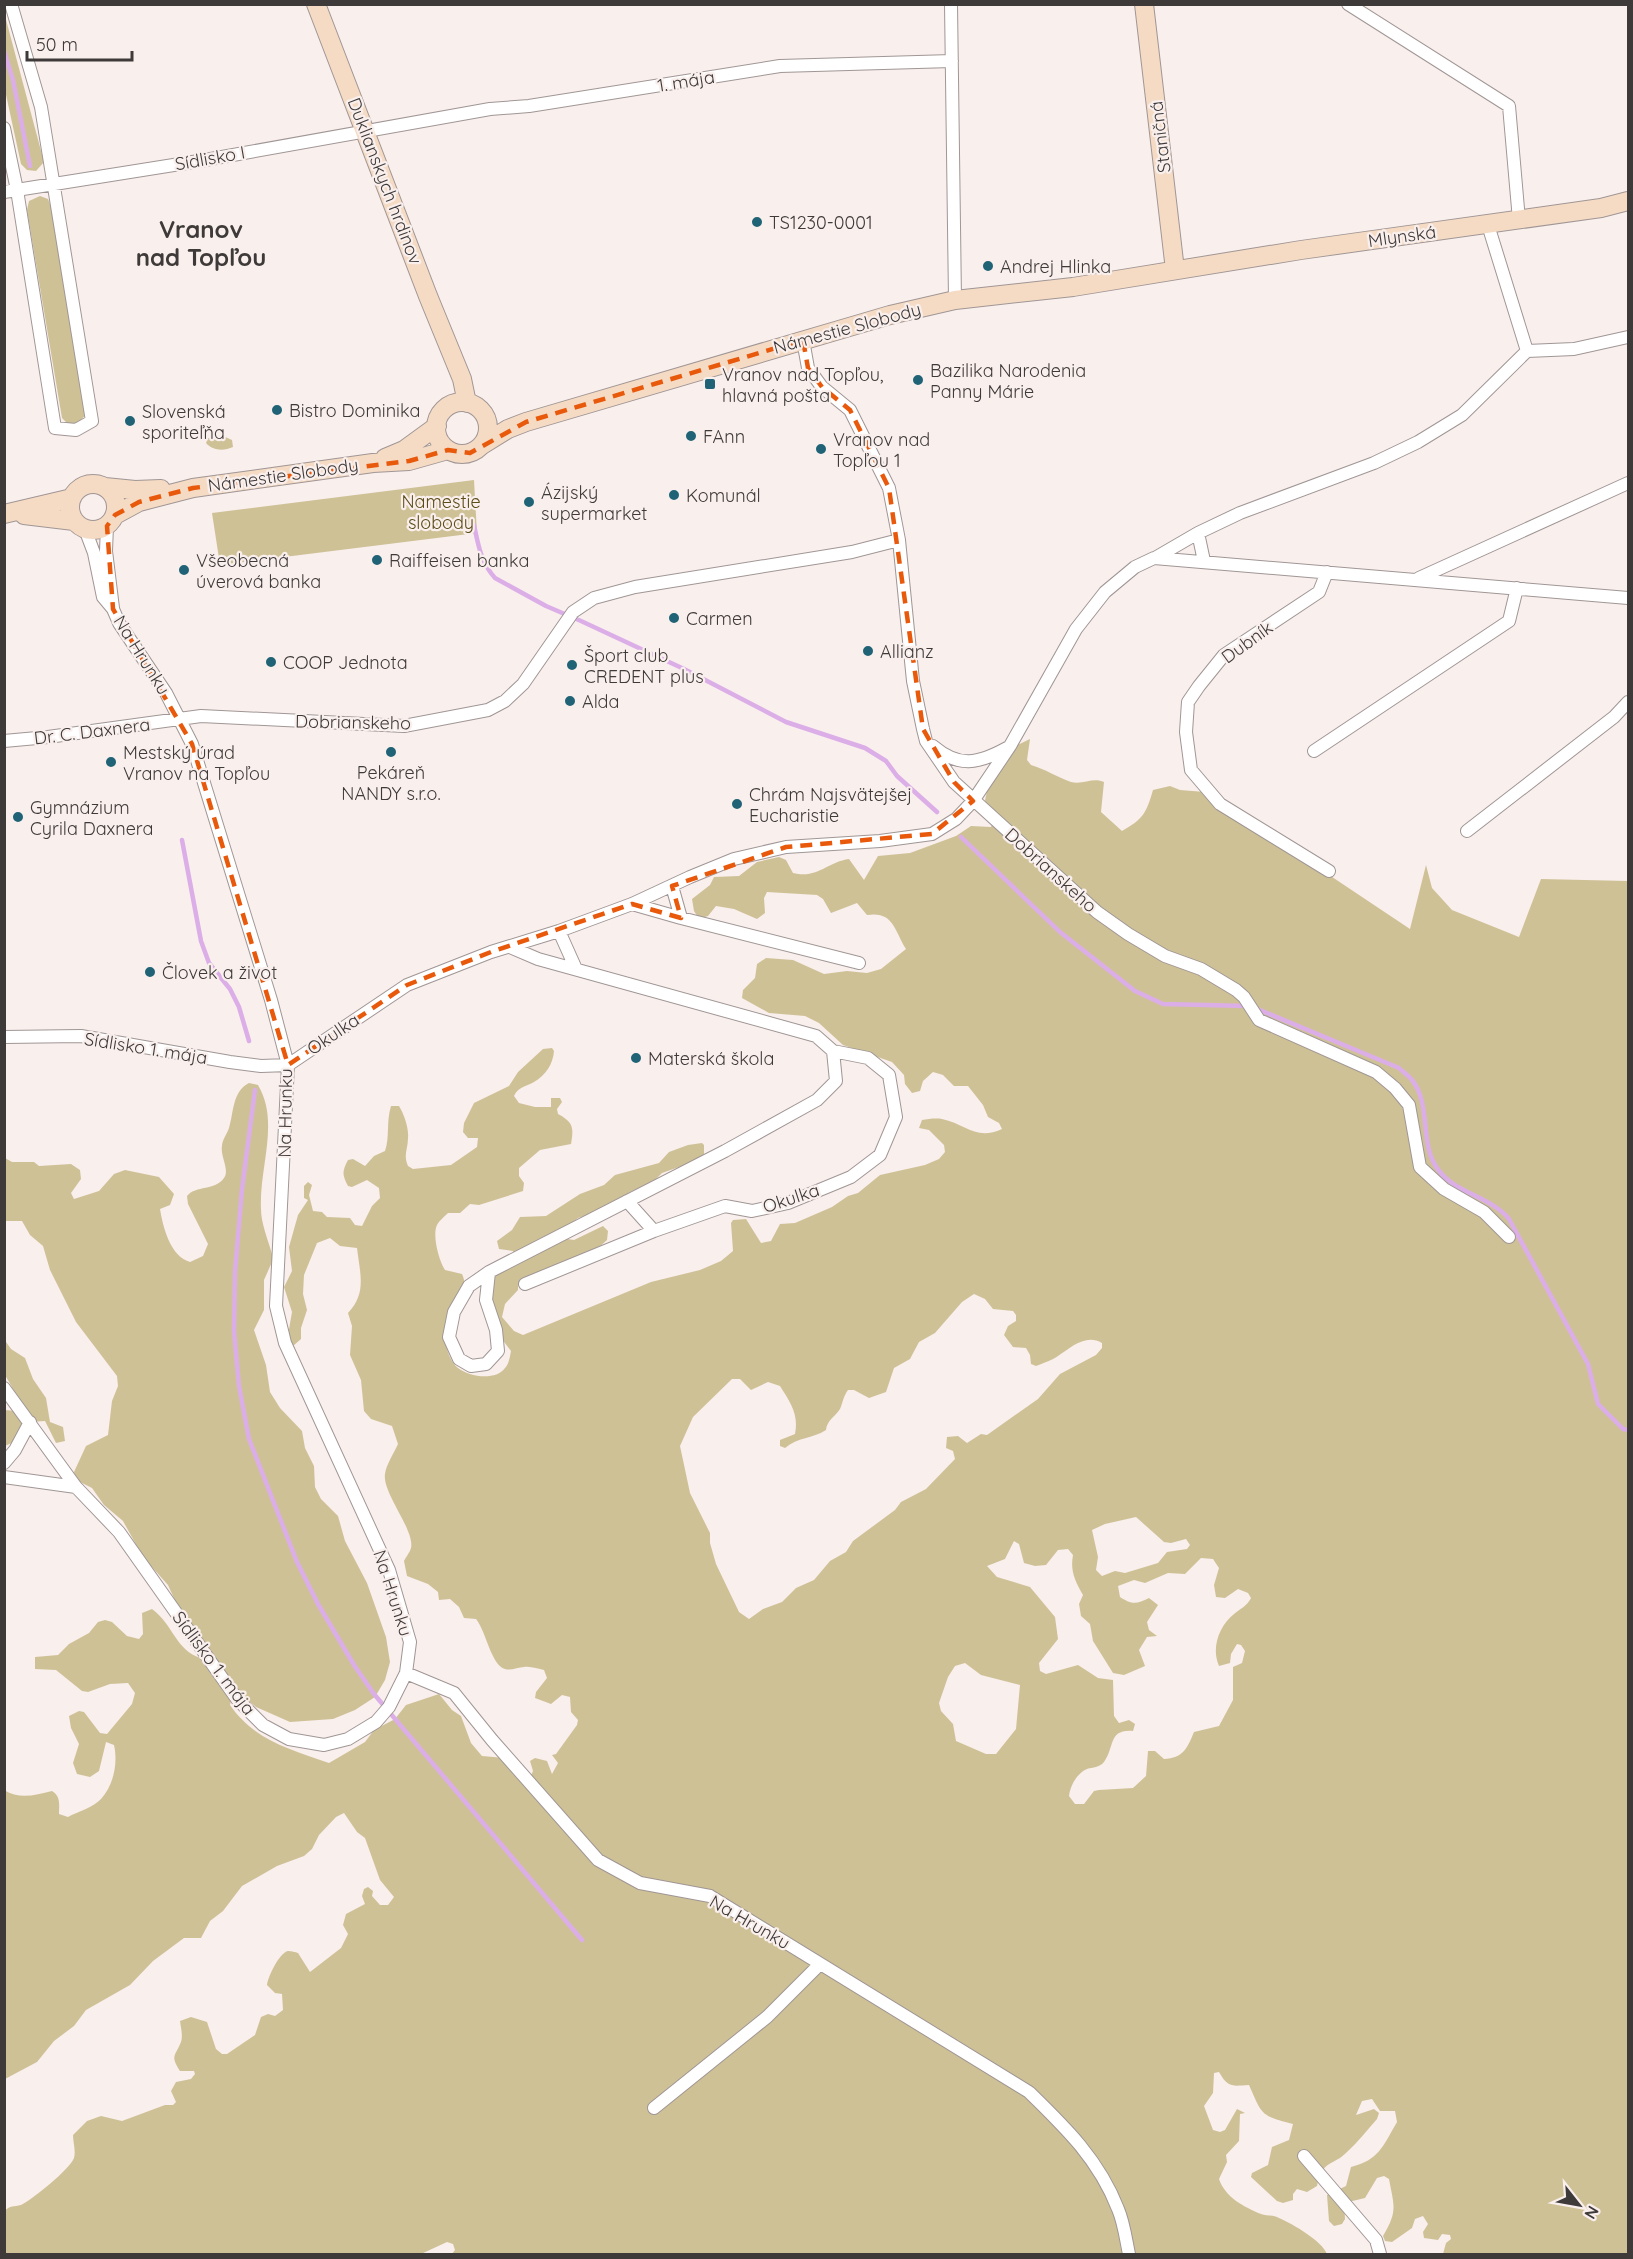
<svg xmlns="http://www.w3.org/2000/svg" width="1633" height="2259" font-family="Quicksand,sans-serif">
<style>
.green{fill:#cfc196;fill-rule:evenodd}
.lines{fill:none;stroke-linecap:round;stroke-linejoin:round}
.stream{stroke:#dcaee7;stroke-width:4.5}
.street-casing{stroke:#a09695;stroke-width:14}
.secondary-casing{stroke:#a09695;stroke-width:20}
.street{stroke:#fff;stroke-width:12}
.secondary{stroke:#f5dbc4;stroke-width:18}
.marked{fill:none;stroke:#e8590c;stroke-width:4.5;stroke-dasharray:12 8;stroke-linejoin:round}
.poi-dot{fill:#206376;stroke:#f9efed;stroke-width:2}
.labels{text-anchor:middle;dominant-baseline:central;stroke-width:4.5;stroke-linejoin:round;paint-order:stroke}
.street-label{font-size:18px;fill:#3e3a39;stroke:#f9efed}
.poi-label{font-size:18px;fill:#3e3a39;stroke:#f9efed;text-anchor:start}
.park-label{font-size:18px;fill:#5c4c17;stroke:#f9efed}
.district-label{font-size:24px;font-weight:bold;fill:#3e3a39;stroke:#f9efed}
</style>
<rect width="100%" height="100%" fill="#f9efed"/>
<path class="green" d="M4 12 44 162 36 171 27 170 21 164 5 90Z
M40 196 48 199 51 207 85 416 76 424H68L62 418 27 210 29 201Z
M223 436 232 440 233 447C224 451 213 451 206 443L208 438Z
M474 480 477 533 220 565 212 513Z
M1030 739 1027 760 1031 765C1045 769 1057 777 1071 782 1083 785 1093 777 1104 782L1101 812 1122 831C1143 819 1146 814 1153 790L1170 786 1180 790 1205 792 1410 929 1426 865 1432 888 1452 910 1519 937 1541 879 1628 881V2254H1443L1446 2243 1451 2239 1450 2235 1442 2234 1438 2240 1424 2238 1423 2232 1428 2224 1423 2216 1415 2219 1412 2228 1392 2242 1385 2241 1383 2236C1398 2211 1394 2206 1389 2179L1384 2176 1377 2178 1365 2198 1344 2203 1345 2219 1342 2224 1334 2226 1329 2221 1327 2195 1346 2186 1351 2167C1379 2160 1383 2146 1397 2122L1395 2111H1380L1372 2099 1362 2101 1356 2115 1374 2109 1379 2113 1377 2119C1367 2130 1358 2142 1347 2152 1332 2167 1323 2159 1317 2186L1307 2192 1297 2189 1293 2194V2200L1283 2203 1277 2201 1251 2177 1252 2173 1268 2165 1272 2147 1289 2140 1293 2124C1260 2116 1262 2114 1249 2085 1232 2086 1228 2088 1219 2072L1214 2073 1213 2093 1204 2106 1213 2130 1220 2132 1225 2130 1237 2109 1245 2113 1240 2114 1239 2141 1226 2155 1227 2162 1219 2179C1225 2197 1244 2207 1261 2214 1267 2216 1274 2215 1279 2218 1293 2224 1322 2241 1327 2254H452L455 2250 453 2244 447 2242 421 2254H5V2211C10 2205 14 2207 21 2205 32 2200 70 2169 74 2158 76 2151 73 2142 73 2135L87 2121 101 2116 122 2121 165 2105H173L176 2102 171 2091 176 2082 191 2079 195 2074 194 2071H180C170 2055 175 2057 181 2042 183 2036 181 2028 180 2021L191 2017 207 2022 216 2049 222 2054H227L255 2035 261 2017 268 2014 275 2016 283 2010 282 1994 275 1993 267 1985C268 1977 279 1953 288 1951 290 1951 296 1952 298 1953L310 1972 341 1948 348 1934 343 1925 346 1914 365 1904 362 1896 364 1889 368 1887 373 1891 372 1896 380 1905H388L394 1897 380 1880 365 1838 357 1832 344 1813 336 1817 319 1835 312 1849 304 1856 277 1866 242 1886 223 1911 210 1921 201 1938H184L153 1961 130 1985 86 2010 74 2026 54 2041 37 2062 5 2079 4 1790C20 1800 35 1795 52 1791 61 1796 59 1805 59 1814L68 1817C77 1812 94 1807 101 1799 114 1785 118 1762 114 1745L106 1742 99 1771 90 1777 77 1774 73 1763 79 1744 71 1728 69 1716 79 1711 84 1712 100 1733 107 1734 132 1704 135 1693 128 1683 110 1684 88 1692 82 1691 56 1670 35 1669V1657L58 1655 69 1644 89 1633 98 1622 105 1620 112 1622 127 1636 139 1639 143 1634 142 1613 152 1609C173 1624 176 1651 201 1658L168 1585 143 1557 123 1521 104 1505 92 1488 76 1480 74 1472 86 1446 108 1435 112 1401 118 1386 117 1376 76 1322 50 1270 43 1246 30 1235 22 1221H5V1158L12 1162H34L39 1166 71 1164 80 1170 81 1179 71 1193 74 1199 99 1191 114 1174 125 1170 159 1177 174 1194 170 1205 160 1209C163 1227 170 1256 190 1262L203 1256 208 1244 188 1204 187 1196C196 1185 215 1191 224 1178 230 1170 220 1156 222 1146 222 1140 227 1134 229 1128 234 1112 232 1092 249 1083L258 1085C280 1122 259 1167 261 1209 261 1223 268 1240 272 1254V1262L264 1280V1310L254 1330 266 1365 270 1392 280 1408 302 1431 305 1448 314 1466 315 1487 321 1499 338 1516 345 1541 367 1583 386 1637 390 1662 385 1680 375 1697 355 1710 333 1719 290 1722 256 1707 239 1693 232 1696 230 1705C255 1741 290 1749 329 1763L365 1742 374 1730 395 1719 406 1705 439 1694 452 1710 461 1716 471 1743 482 1756 505 1758 513 1774 519 1780 530 1778 533 1771 530 1761 535 1758 547 1761 552 1774 558 1763 552 1755 556 1754 577 1725 578 1720 571 1712 570 1697 562 1695 551 1704 535 1698 536 1692 547 1678 544 1670C538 1669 531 1666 524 1667 518 1667 511 1671 505 1669 491 1665 486 1631 476 1619L464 1618 459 1607 450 1599 439 1600 438 1592 428 1584 407 1576 404 1561C406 1557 410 1552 411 1548 415 1530 382 1493 385 1474 386 1465 394 1453 398 1444L392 1426 371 1419 364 1411 361 1380 350 1355 352 1326 348 1313C367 1293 360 1274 357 1248L340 1246 330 1238 317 1243 304 1275 303 1294 307 1310 301 1328V1339L293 1346 288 1335 292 1312 284 1287 292 1271 289 1247 298 1215 308 1200 304 1198V1186L308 1182 312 1185 309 1195 313 1211 322 1212 327 1217 350 1218 355 1225 362 1226 372 1206 380 1198 379 1188 367 1180 352 1187 348 1186C342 1175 342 1171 348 1160L353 1159 365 1166 374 1156 385 1151C390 1137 386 1122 391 1106H399C404 1114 409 1128 408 1138 408 1149 403 1155 408 1166L413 1169 451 1165 477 1147 478 1138H468L463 1132 464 1123 474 1103 509 1086 518 1072 543 1049 552 1048 554 1051C553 1064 546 1075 534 1082 525 1087 518 1087 514 1096L519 1103 535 1107H551V1098H560L562 1102 557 1109 558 1114C573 1122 574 1127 571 1144L540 1150 519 1168V1176L524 1183 523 1191 479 1205 470 1204 460 1213H448C445 1216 439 1221 437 1225 432 1235 439 1261 445 1270L462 1274C472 1295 449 1315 446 1335 444 1345 450 1362 458 1368 469 1377 496 1381 505 1368 509 1364 510 1356 511 1351L499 1335 482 1285 515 1256 513 1251 499 1249 497 1241 512 1230 520 1217 546 1216 580 1194 604 1185 615 1175 659 1163 669 1152 688 1145 702 1143 704 1145V1154L696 1161 662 1173 655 1180 630 1192 612 1207 578 1218 563 1230 561 1238 574 1240 603 1226 608 1231 607 1240 596 1250 585 1252 576 1260 531 1275 518 1285V1290L505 1304 502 1317 514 1331 523 1335 651 1282 700 1270 721 1261 733 1251 731 1223 733 1220 746 1219 761 1243 771 1241 780 1224 795 1223 832 1207 848 1196 858 1193 880 1175 925 1165 939 1159 945 1152 944 1145 929 1130 919 1128 922 1120C928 1119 936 1118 942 1119 966 1124 976 1141 1002 1129L999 1123 988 1117 983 1105 968 1086H954L943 1075 933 1072 923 1081 920 1091 912 1093 905 1084 904 1075 892 1062 843 1045 819 1023 805 1016 769 1013 742 998 743 990 755 978 757 964 766 958 793 960 824 974 847 971 867 973 881 969 906 949C894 929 893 911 867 915L857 903 831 913 823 899 817 895 767 892 764 898 765 913 757 919 734 909 716 906 708 916 699 919 694 911 692 899 710 885 714 877 739 876 757 862 779 857 786 860 793 873C818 879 827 862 849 859L864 880 878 856 910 853 956 836 971 826 991 827 994 819 987 810 985 800 990 779 1011 748ZM974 1294 985 1299 993 1309 1013 1311 1016 1315V1321L1008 1326 1004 1335 1013 1347 1026 1348 1030 1355 1031 1364 1036 1366C1043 1363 1051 1361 1058 1356 1070 1348 1086 1333 1102 1343V1348L1096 1355 1060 1374 1038 1399 987 1435 981 1434 967 1443 958 1436 947 1437 946 1448 953 1451 955 1459 926 1489 901 1502 895 1510 853 1541 846 1552 830 1561 814 1580 796 1588 782 1602 763 1609 749 1619 739 1612 716 1564 710 1543V1533L690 1493 680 1446 693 1417 732 1379H740L751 1390 768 1382 780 1386C790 1402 799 1414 795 1434L780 1440V1446L785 1448C798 1437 812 1439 826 1430 827 1420 835 1417 840 1409 843 1402 843 1397 848 1390H854L869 1398 886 1392 894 1368 910 1359 919 1342 935 1333 962 1302ZM1136 1517 1164 1542 1171 1543 1186 1539 1190 1545 1187 1549 1167 1552 1158 1563 1125 1573 1115 1571 1102 1576 1096 1570 1098 1557 1092 1530 1105 1524ZM1014 1541 1019 1544 1024 1563 1035 1566 1046 1565 1058 1550 1068 1549 1073 1555C1070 1571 1075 1581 1083 1595L1079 1604 1081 1616 1090 1624 1093 1641 1113 1673 1124 1675 1145 1666 1139 1650 1147 1637 1157 1636 1149 1630 1147 1622 1158 1605 1149 1598C1137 1604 1132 1605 1120 1597L1118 1586 1134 1580 1145 1583 1168 1573 1185 1574 1201 1558 1213 1559 1219 1568 1214 1585 1216 1597 1225 1598 1238 1589 1248 1593 1251 1598C1247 1606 1240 1609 1234 1614 1219 1626 1211 1648 1219 1666L1230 1663 1231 1654 1237 1644 1241 1645 1245 1651 1242 1663 1233 1667V1700L1219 1726 1194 1732C1187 1749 1183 1758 1164 1759L1155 1751H1148L1146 1776 1133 1788 1099 1790 1094 1791 1084 1804H1075L1069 1796C1070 1786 1077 1773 1087 1769 1093 1767 1099 1768 1104 1762 1115 1747 1108 1729 1133 1731L1135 1724 1129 1720 1119 1723 1114 1716 1113 1680 1098 1678 1078 1665 1046 1674 1040 1671 1039 1663 1058 1639 1055 1617 1030 1587 997 1577 987 1566 1005 1559ZM965 1663 981 1675 1020 1685 1016 1729 996 1754H986L956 1741 953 1724 941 1711 939 1703 948 1677 955 1666Z
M4 1339 11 1349 25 1358 33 1379 46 1398 50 1422 63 1427 65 1441 56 1443 45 1421 30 1422 22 1438 5 1446V1410L15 1411 20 1401 5 1375Z"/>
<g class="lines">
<path class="stream" d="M4 51 13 80 30 166
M474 525C478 544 481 563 495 578L546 606 581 621 684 669 786 722 865 748 886 761 897 776 937 812
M961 837 1060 932 1135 991 1163 1004 1247 1006
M182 840 201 941 209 963 230 989 239 1007 249 1041
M1255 1008 1399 1068C1403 1072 1409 1076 1412 1080 1431 1104 1420 1140 1435 1165 1451 1193 1489 1195 1509 1219L1588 1364 1598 1404 1623 1429 1628 1430
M255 1090 242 1189 235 1272 234 1331 239 1386 249 1439 297 1562 318 1604 354 1665 374 1694 582 1940"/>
<g class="street-casing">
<path id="street" d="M951 4 955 300
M1348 4 1509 106 1519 220
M4 128 17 190 55 428 76 430 92 421 41 107 11 4
M4 192 205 160 490 109 529 106 780 66 952 61
M803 340 808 368 822 387 850 410 889 488 899 540 913 681 923 729 926 741 954 782 1097 912 1128 934 1165 956 1201 969 1236 990 1244 997 1259 1020 1376 1072 1395 1088 1409 1105 1420 1167 1444 1189 1484 1212 1509 1237
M1527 351 1574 349 1628 337
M107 526 106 551 113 608
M1198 533 1204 561
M1155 558 1198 533 1240 513 1374 463 1418 442 1462 415 1527 351 1488 225
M1327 572 1319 592 1224 655 1199 686 1188 702 1186 732 1191 770 1220 804 1329 871
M1419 578 1628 483
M4 741 48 737 201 716 404 726 488 710 505 701 523 684 573 612 594 598 635 587 852 552 899 540
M933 746C959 768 978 764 1007 748
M1314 751 1509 621 1517 588
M1467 831 1614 717 1628 702
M672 886 681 918
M632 904 681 918 859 963
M559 931 576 969
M510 947 538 959 816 1036 833 1051 868 1058 889 1075 896 1117 880 1155 851 1177 788 1203 752 1211 725 1206 654 1231 525 1284
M4 1037 81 1036 230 1062 261 1066 288 1065
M288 1065 407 985 491 952 559 931 632 904 690 877 734 859 786 847 880 841 932 834 956 819 973 801 1010 746 1076 629 1105 592 1135 567 1154 558 1628 598
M627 1201 654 1231
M489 1272 486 1300 496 1330 498 1351 486 1364 471 1366 459 1359 449 1337 454 1312 469 1286 489 1272 725 1151 817 1100 836 1081 833 1051
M4 1388 76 1487 119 1532 237 1699 263 1725 289 1739 324 1745 348 1739 376 1722 389 1707 406 1673 410 1642 389 1570 285 1343 276 1306 288 1065 271 1000 192 744 166 693 119 623 113 609 103 597 94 553 85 529
M4 1463 15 1450 30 1422
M4 1477 76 1487
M406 1673 454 1693 492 1740 598 1860 640 1883 710 1896 1029 2092C1066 2128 1099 2160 1118 2209 1124 2223 1126 2240 1129 2254
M654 2108 767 2017 820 1964
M1304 2156 1376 2240 1380 2254"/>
</g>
<g class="secondary-casing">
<path id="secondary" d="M316 4 428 296 462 379 467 403
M1144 4 1175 270
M436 428a26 26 0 1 1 52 0a26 26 0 1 1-52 0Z
M482 445 508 429 526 422 890 315 955 300 1073 287 1301 250 1601 208 1628 201
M385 458 404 450 437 426
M70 507a23 23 0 1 1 46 0a23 23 0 1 1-46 0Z
M105 487 135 490 161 489
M4 514 72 498
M24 515 74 521
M115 515 139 502 193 488 373 463 409 461 448 450"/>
</g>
<use href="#street" class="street"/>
<use href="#secondary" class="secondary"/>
</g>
<path class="marked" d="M803 340 808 368 822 387 850 410 889 488 923 729 954 782 973 801 932 834 786 847 672 886 681 918 632 904 491 952 407 985 288 1065 192 744 113 609 107 526 115 515 139 502 193 488 409 461 448 450 470 453 526 422Z"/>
<g class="poi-dot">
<circle cx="757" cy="222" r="6"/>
<circle cx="988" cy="266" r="6"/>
<circle cx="918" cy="380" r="6"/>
<rect x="704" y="378" width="12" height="12" rx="3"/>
<circle cx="277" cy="410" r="6"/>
<circle cx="130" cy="421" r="6"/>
<circle cx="691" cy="436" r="6"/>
<circle cx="821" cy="449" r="6"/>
<circle cx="674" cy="495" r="6"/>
<circle cx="529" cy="502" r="6"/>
<circle cx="377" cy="560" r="6"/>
<circle cx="184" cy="570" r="6"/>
<circle cx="674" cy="618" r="6"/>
<circle cx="868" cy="651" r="6"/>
<circle cx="271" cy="662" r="6"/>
<circle cx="572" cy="665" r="6"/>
<circle cx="570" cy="701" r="6"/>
<circle cx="391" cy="752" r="6"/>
<circle cx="111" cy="762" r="6"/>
<circle cx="737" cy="804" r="6"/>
<circle cx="18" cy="817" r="6"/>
<circle cx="150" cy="972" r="6"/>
<circle cx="636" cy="1058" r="6"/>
</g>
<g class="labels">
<g class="street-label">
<text transform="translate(686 81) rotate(-9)">1. mája</text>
<text transform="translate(1160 137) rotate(-97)">Staničná</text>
<text transform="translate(210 158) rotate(-10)">Sídlisko I</text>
<text transform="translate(385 181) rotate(69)">Duklianskych hrdinov</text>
<text transform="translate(1402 236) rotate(-8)">Mlynská</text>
<text transform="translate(847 328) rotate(-15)">Námestie Slobody</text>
<text transform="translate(283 475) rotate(-8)">Námestie Slobody</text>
<text transform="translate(1247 642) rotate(-36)">Dubník</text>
<text transform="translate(142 655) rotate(58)">Na Hrunku</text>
<text transform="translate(353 722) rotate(1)">Dobrianskeho</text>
<text transform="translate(92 731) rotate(-7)">Dr. C. Daxnera</text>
<text transform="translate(1051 870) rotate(42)">Dobrianskeho</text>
<text transform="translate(333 1034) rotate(-34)">Okulka</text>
<text transform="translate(146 1048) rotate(9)">Sídlisko 1. mája</text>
<text transform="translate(285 1113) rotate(-89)">Na Hrunku</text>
<text transform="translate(791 1198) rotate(-18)">Okulka</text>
<text transform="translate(393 1593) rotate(72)">Na Hrunku</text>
<text transform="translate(214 1663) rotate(53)">Sídlisko 1. mája</text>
<text transform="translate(750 1922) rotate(30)">Na Hrunku</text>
</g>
<g class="poi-label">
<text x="769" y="222">TS1230-0001</text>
<text x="1000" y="266">Andrej Hlinka</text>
<text x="930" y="370">Bazilika Narodenia<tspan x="930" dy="21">Panny Márie</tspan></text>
<text x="722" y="374">Vranov nad Topľou,<tspan x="722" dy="21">hlavná pošta</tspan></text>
<text x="289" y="410">Bistro Dominika</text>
<text x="142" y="411">Slovenská<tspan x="142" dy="21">sporiteľňa</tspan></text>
<text x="703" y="436">FAnn</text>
<text x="833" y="439">Vranov nad<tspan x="833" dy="21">Topľou 1</tspan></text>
<text x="541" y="492">Ázijský<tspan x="541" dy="21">supermarket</tspan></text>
<text x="686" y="495">Komunál</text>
<text x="196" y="560">Všeobecná<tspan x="196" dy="21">úverová banka</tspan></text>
<text x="389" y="560">Raiffeisen banka</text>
<text x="686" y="618">Carmen</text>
<text x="880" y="651">Allianz</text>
<text x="584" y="655">Šport club<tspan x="584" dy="21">CREDENT plus</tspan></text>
<text x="283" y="662">COOP Jednota</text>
<text x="582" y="701">Alda</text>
<text x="123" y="752">Mestský úrad<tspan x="123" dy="21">Vranov na Topľou</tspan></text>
<text x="391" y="772" text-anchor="middle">Pekáreň<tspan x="391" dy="21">NANDY s.r.o.</tspan></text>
<text x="749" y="794">Chrám Najsvätejšej<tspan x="749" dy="21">Eucharistie</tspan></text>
<text x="30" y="807">Gymnázium<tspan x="30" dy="21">Cyrila Daxnera</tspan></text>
<text x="162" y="972">Človek a život</text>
<text x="648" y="1058">Materská škola</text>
</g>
<g class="park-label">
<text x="441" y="501">Namestie<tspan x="441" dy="21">slobody</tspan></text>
</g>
<g class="district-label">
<text x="201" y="229">Vranov<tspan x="201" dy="28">nad Topľou</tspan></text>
</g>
</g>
<rect width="1633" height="2259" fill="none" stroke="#3e3a39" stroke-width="12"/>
<g transform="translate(1579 2205) rotate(121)" stroke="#f9efed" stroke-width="4.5" paint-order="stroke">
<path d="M0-4.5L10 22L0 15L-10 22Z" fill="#3e3a39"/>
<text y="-9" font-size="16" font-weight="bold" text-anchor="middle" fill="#3e3a39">N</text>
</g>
<path d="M27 51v9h105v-9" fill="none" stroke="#3e3a39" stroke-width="3"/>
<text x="36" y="51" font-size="18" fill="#3e3a39" stroke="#f9efed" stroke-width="4.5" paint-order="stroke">50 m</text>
</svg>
